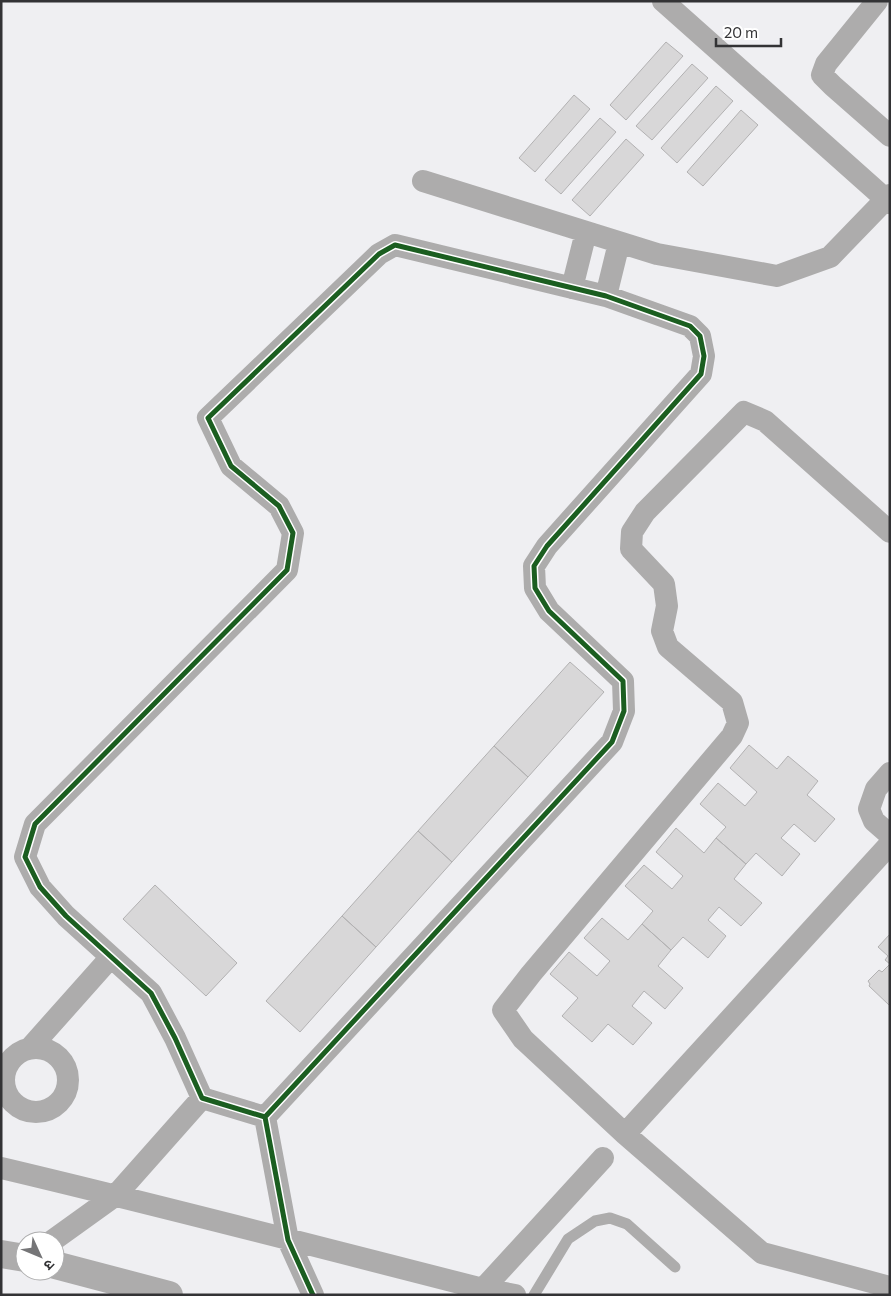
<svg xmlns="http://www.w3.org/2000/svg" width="891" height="1296" font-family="Commissioner,'Noto Sans Devanagari',sans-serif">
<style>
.building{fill:#d8d7d8;stroke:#b2b1b2}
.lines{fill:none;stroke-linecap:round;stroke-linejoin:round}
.service{stroke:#adacac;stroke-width:11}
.minor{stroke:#adacac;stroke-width:22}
.tertiary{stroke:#adacac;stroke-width:28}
.cycleway-casing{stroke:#fff;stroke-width:8}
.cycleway{stroke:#1b5e20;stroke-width:5}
</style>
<rect width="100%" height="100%" fill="#efeff2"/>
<path class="building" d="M666 42 683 56 626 120 610 105Z
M692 64 708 78 652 140 636 126Z
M716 86 733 101 677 163 661 148Z
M574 95 590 109 535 172 519 158Z
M741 110 758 125 703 186 687 172Z
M600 118 616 132 561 194 545 180Z
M626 139 644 155 590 216 572 200Z
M570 662 604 692 528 777 494 746Z
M749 745 777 769 788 756 818 781 807 795 835 819 815 842 794 824 781 838 800 854 782 876 756 853 746 864 716 838 726 827 700 804 718 783 745 806 757 792 730 768Z
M494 746 528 777 452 862 418 831Z
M676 828 704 853 716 838 746 864 734 879 762 903 741 926 719 907 708 920 726 936 708 958 683 937 671 950 642 924 653 911 625 886 644 865 672 889 683 876 656 852Z
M418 831 452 862 376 947 342 916Z
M155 885 237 963 206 996 123 919Z
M342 916 376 947 300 1032 266 1001Z
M602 918 628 940 642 924 671 950 658 966 683 988 665 1009 644 991 632 1006 652 1023 633 1045 608 1024 592 1042 562 1016 578 998 550 974 569 952 597 976 610 961 584 938Z
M890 934V1004L889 1005 869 986 870 984 868 981 879 970 882 972 890 964 885 960 888 956 878 947Z"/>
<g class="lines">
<path class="service" d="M534 1295 568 1239 595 1221 610 1218 627 1224 675 1267"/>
<path class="minor" d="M663 1 890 203
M877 1 826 64 822 75 833 86 890 136
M423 181 657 254 777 276 830 257 890 195
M572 288 586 232
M606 296 619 243
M890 532 765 421 744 412 645 512 632 532 631 549 664 584 667 606 662 631 668 647 732 702 738 723 732 736 531 974 503 1010 523 1039 625 1134 762 1253 890 1287
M890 773 876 789 869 809 874 821 890 835
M30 1048 111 957
M4 1080a32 32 0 1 1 64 0a32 32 0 1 1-64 0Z
M265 1117 202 1098 175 1038 151 993 66 916 40 887 25 857 35 824 287 570 293 533 279 506 231 466 208 418 379 254 395 245 606 296 690 326 700 336 704 356 701 374 547 546 534 566 535 588 549 611 623 681 624 711 612 742 265 1117 288 1240 313 1295
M625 1134 890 844
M1 1168C162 1206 322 1248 483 1289L515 1295
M52 1241 116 1195 202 1098
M480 1295 483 1289 603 1158"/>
<path class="tertiary" d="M1 1254 25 1258
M55 1265 169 1295"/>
<g class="cycleway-casing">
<path id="cycleway" d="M265 1117 202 1098 175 1038 151 993 66 916 40 887 25 857 35 824 287 570 293 533 279 506 231 466 208 418 379 254 395 245 606 296 690 326 700 336 704 356 701 374 547 546 534 566 535 588 549 611 623 681 624 711 612 742 265 1117 288 1240 313 1295"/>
</g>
<use href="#cycleway" class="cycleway"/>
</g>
<rect width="891" height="1296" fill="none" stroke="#333335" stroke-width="5"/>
<g transform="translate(40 1256) rotate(134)"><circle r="24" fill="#ffffff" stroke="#adadae"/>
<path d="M0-4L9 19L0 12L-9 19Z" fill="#757577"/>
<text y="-8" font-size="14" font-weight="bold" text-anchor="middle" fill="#333335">उ</text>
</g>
<path d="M716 38v8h65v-8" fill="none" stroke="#333335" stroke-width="2.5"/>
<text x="724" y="38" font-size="15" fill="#333335" stroke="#ffffff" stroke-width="4" paint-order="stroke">20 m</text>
</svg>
